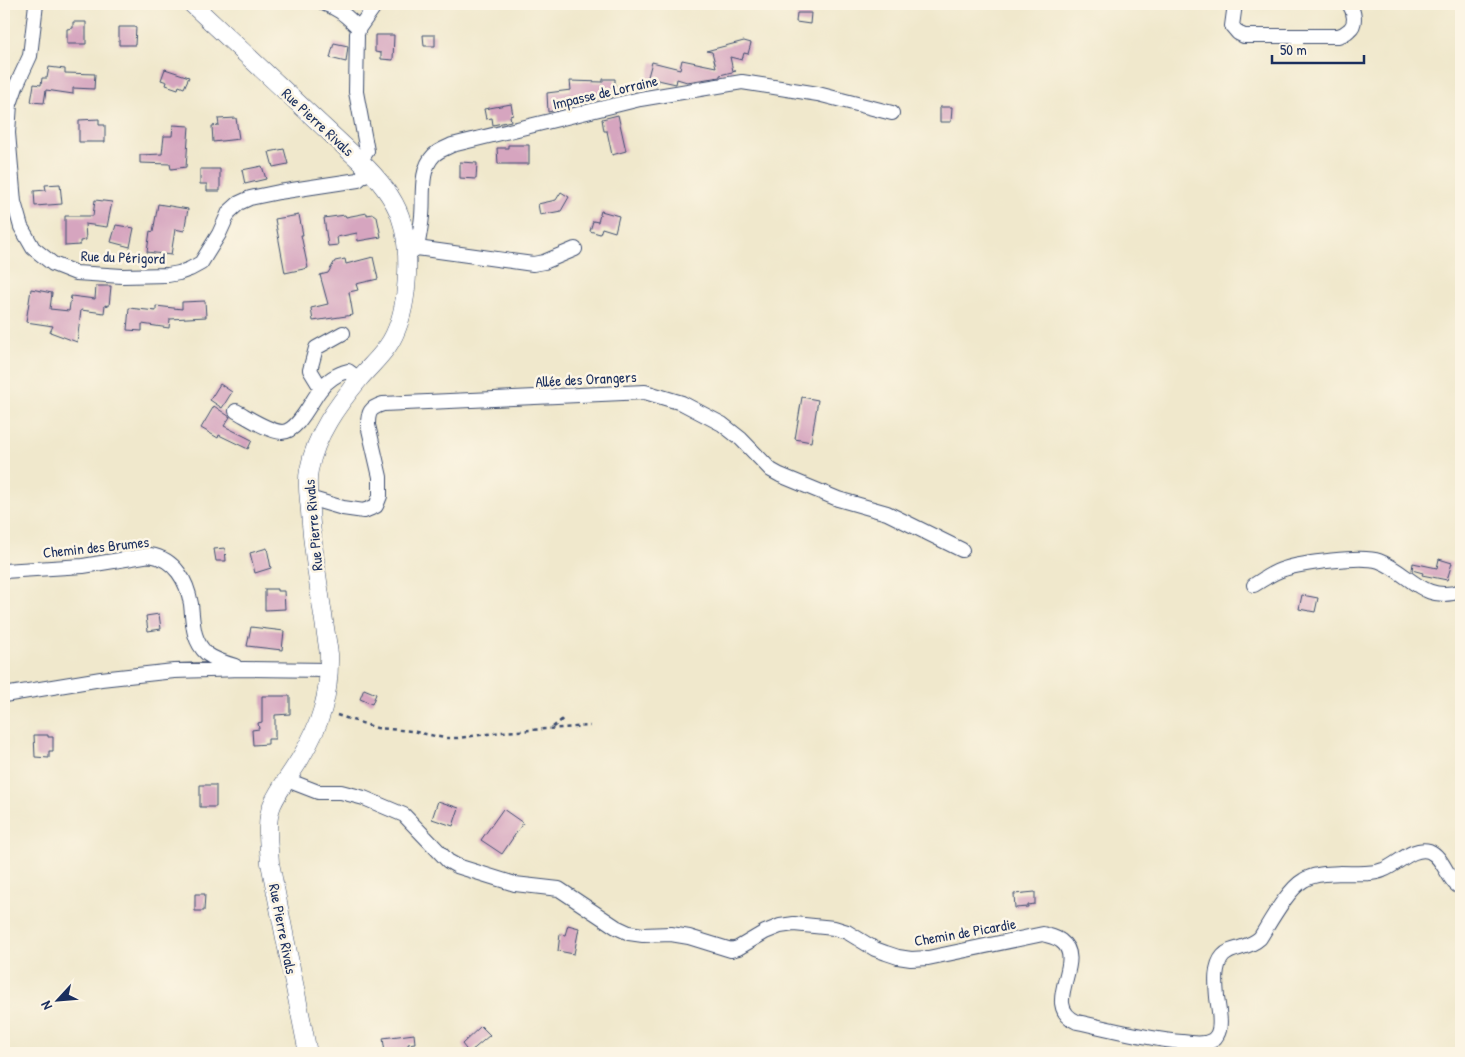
<svg xmlns="http://www.w3.org/2000/svg" width="1465" height="1057" font-family="'Patrick Hand',sans-serif">
<style>
.building{fill:#d6a5bf}
.lines{fill:none;stroke-linecap:round;stroke-linejoin:round}
.minor-casing{stroke:#3b4b6e;stroke-width:16}
.major-casing{stroke:#3b4b6e;stroke-width:19}
.path{stroke:#3b4b6e;stroke-width:2.5;stroke-dasharray:4 4;stroke-linecap:butt}
.minor{stroke:#fff;stroke-width:14}
.major{stroke:#fff;stroke-width:18}
.labels{text-anchor:middle;dominant-baseline:central;stroke-width:5;stroke-linejoin:round;paint-order:stroke}
.street-label{font-size:15px;fill:#1b2f5e;stroke:#fcf5e5}
</style>
<rect width="100%" height="100%" fill="#fcf5e5"/>
<filter id="ink" filterUnits="userSpaceOnUse"><feTurbulence type="fractalNoise" baseFrequency=".02" numOctaves="2"/><feDisplacementMap in="SourceGraphic" scale="10" xChannelSelector="R" yChannelSelector="G"/><feConvolveMatrix kernelMatrix="1 2 1 2 8 2 1 2 1" color-interpolation-filters="sRGB"/></filter>
<filter id="wash" filterUnits="userSpaceOnUse"><feTurbulence type="fractalNoise" baseFrequency=".0096" numOctaves="4" result="noise"/><feDisplacementMap in="SourceGraphic" scale="20" xChannelSelector="R" yChannelSelector="G"/><feGaussianBlur stdDeviation="1.12" result="paint"/><feColorMatrix in="noise" values="0 0 0 0 0 0 0 0 0 0 0 0 0 0 0 0 0 1.4 0 .05"/><feComposite in="paint" operator="in"/></filter>
<g filter="url(#wash)">
<rect width="100%" height="100%" fill="#f0e8cc"/>
<g id="blocks">
<path class="building" d="M797 13H811L810 24 796 22Z
M73 22H86V44H67V29L73 28Z
M119 27H136L135 45H119Z
M375 35H394L393 60 381 59V53L375 52Z
M423 35H435V46H424Z
M744 41 751 43 748 54 744 53 742 60 730 57 733 71H736L720 75V77L687 82 677 79 676 84 658 80 656 86 646 84 652 62 680 69 682 60 716 67 712 52 706 51Z
M334 43 348 46 346 62 330 58Z
M49 67 65 69V73L95 74 94 89 73 88V94L46 90 44 103 31 102 34 84 41 85 42 78H47Z
M165 69 189 77 184 88 179 86 178 89 166 85 167 82 161 80Z
M603 79H615V92H603V94H599L598 98 577 97 578 101H569L570 107 548 112 547 93 571 90 570 81 603 82Z
M511 104 513 115 510 116 511 121 493 125 492 118 486 119 484 109Z
M940 107H952L951 122H940Z
M618 115 626 151 612 155 607 131H604L602 119Z
M236 118 239 139 213 142 212 126 219 125 218 119Z
M99 119V125H105V142H79V120Z
M173 125 189 126 186 167 171 169 170 164 140 163V155L162 154 164 136H172Z
M508 145H529V164H498L497 148H508Z
M284 149 288 164 273 167 269 152Z
M460 162 477 163 476 179 460 178Z
M262 166 266 179 245 184 242 170Z
M200 169H220V191H207V184H200Z
M60 184 62 204 35 206 34 191 46 190 45 185Z
M561 192 569 197 561 211 540 215 538 204 556 200Z
M95 200 112 202 107 227 85 224 86 240 80 241V245L65 246V216H93Z
M158 204 188 209 184 231 175 229 171 255 147 252 150 231 153 232Z
M601 211 619 216 615 232 602 228 600 234 590 231 593 221 598 222Z
M367 213V215L373 214 377 217 381 237 358 241 357 233 337 237 338 245 328 246 324 218 345 215 346 217Z
M299 215 303 235H301L308 268 285 273 275 219Z
M116 225 134 228 130 247 111 242Z
M373 257 378 279 356 284 358 290 349 292 353 315 313 321 311 308 328 304 320 275 328 273 335 261 345 259 346 264Z
M96 286H111L109 306 105 305 104 313 81 310 77 342 50 332 53 326 26 322 31 289 52 293 50 309 69 311 71 296 95 299Z
M205 301 206 317 170 319 169 328 142 324V331L127 330 129 308 156 311V306L182 309V302Z
M220 384 232 392 222 408 210 400Z
M802 397 818 400 811 442 795 439Z
M214 406 230 417 224 426 252 440 248 449 219 435 218 438 201 428Z
M225 548 226 561H216L214 549Z
M267 548 271 568 255 573 250 553Z
M1439 559 1452 563 1447 580 1422 575 1423 573 1412 570 1413 563 1437 568Z
M265 589H277V591H284L285 609 265 610Z
M1302 595 1318 598 1315 612 1299 609Z
M159 614 161 629 148 631 146 616Z
M251 627 284 631 282 650 247 646Z
M364 689 376 694 372 704 360 699Z
M262 696H290V714L275 715V739H268V744L253 745 252 730 259 729 258 723 262 722Z
M34 735H48V737H53V751H49V758L35 757Z
M200 785H216V807H200Z
M438 801 459 808 453 826 432 819Z
M503 809 523 823 502 854 481 840Z
M1035 892V904L1028 905V907L1015 908 1014 894Z
M195 894H205L204 911H195Z
M568 925 579 928 574 954 558 951 560 934 565 935Z
M481 1026 490 1035 469 1053 462 1044Z
M414 1034 415 1043 408 1044 409 1051 395 1053H385L383 1038Z"/>
</g>
</g>
<g filter="url(#ink)">
<use href="#blocks" fill-opacity="0" stroke="#3b4b6e" stroke-width="1"/>
<g class="lines">
<g class="minor-casing">
<path id="minor" d="M36 4 30 56 17 84 10 104 8 133 14 202 21 227 33 248 53 264 76 273 122 276 168 275 179 273 190 269 201 263 219 234 229 212 239 203 250 198 279 192 358 180 369 170
M325 4C339 8 348 18 359 28
M1235 4 1232 26 1238 33 1244 36H1338C1342 35 1346 33 1349 30 1357 24 1354 11 1349 4
M360 161 367 151 356 92 357 34 359 28 376 4
M417 248 533 264 544 262 575 249
M406 255 417 248C419 237 421 227 422 216 424 197 419 170 434 155 439 150 446 148 452 145L640 99 742 82 818 94 892 113
M321 388 310 370 316 348 343 333
M236 411C249 418 268 431 282 432 298 432 311 401 320 390 326 381 338 373 348 371L359 379
M309 498 343 508 364 511 376 506 380 496V477L368 425C368 412 370 408 383 404L645 392 682 403 722 424 741 439 771 470 780 475 838 499 887 513 962 550
M4 571 83 566 150 555C175 559 187 581 191 604 193 622 192 640 207 654 215 660 225 663 235 666
M1254 585C1264 579 1273 572 1284 569 1302 563 1362 555 1379 561 1409 572 1423 604 1461 591
M4 695 101 679 174 671 243 669 329 670
M287 780 318 792H341L364 798 404 815 448 861 457 866 515 884 559 889 616 927 629 933 643 935 671 934 689 937 731 950 738 948 765 932 780 926 794 924 834 928 847 932 875 949 886 953 898 957 911 959 928 958 1043 934C1049 936 1056 937 1061 941 1088 961 1039 1005 1077 1022 1111 1029 1147 1039 1182 1042 1189 1043 1198 1044 1205 1043 1210 1042 1215 1039 1217 1035 1223 1025 1218 1008 1217 997 1216 985 1214 966 1223 956 1232 946 1247 950 1260 938 1270 922 1288 889 1304 880 1315 873 1329 874 1341 873 1355 873 1371 875 1383 870 1397 865 1413 846 1429 851 1441 856 1445 871 1453 881 1455 884 1458 886 1461 888"/>
</g>
<g class="major-casing">
<path id="major" d="M192 4 360 161C377 177 392 194 400 216 412 249 409 310 391 341 383 355 370 366 360 378 337 406 316 434 309 470 306 484 309 498 310 511 313 559 322 606 329 654 330 695 321 724 300 759 291 774 279 789 272 805 265 823 269 845 270 863L308 1053"/>
</g>
<path class="path" d="M4 349H5
M337 715 377 728 412 731 444 738H458L502 732 590 726
M553 727 564 718"/>
<use href="#minor" class="minor"/>
<use href="#major" class="major"/>
</g>
</g>
<g class="labels">
<g class="street-label">
<text transform="translate(605 92) rotate(-13)">Impasse de Lorraine</text>
<text transform="translate(318 122) rotate(43)">Rue Pierre Rivals</text>
<text transform="translate(123 257) rotate(2)">Rue du Périgord</text>
<text transform="translate(586 379) rotate(-3)">Allée des Orangers</text>
<text transform="translate(313 525) rotate(-95)">Rue Pierre Rivals</text>
<text transform="translate(96 547) rotate(-6)">Chemin des Brumes</text>
<text transform="translate(283 929) rotate(79)">Rue Pierre Rivals</text>
<text transform="translate(965 932) rotate(-10)">Chemin de Picardie</text>
</g>
</g>
<rect width="1465" height="1057" fill="none" stroke="#fcf5e5" stroke-width="20"/>
<g transform="translate(58 1000) rotate(244)" stroke="#fcf5e5" stroke-width="4" paint-order="stroke">
<path d="M0-4L9 19L0 12L-9 19Z" fill="#1b2f5e"/>
<text y="-8" font-size="14" font-weight="bold" text-anchor="middle" fill="#1b2f5e">N</text>
</g>
<path d="M1272 55v8h92v-8" fill="none" stroke="#1b2f5e" stroke-width="2.5"/>
<text x="1280" y="55" font-size="15" fill="#1b2f5e" stroke="#fcf5e5" stroke-width="4" paint-order="stroke">50 m</text>
</svg>
